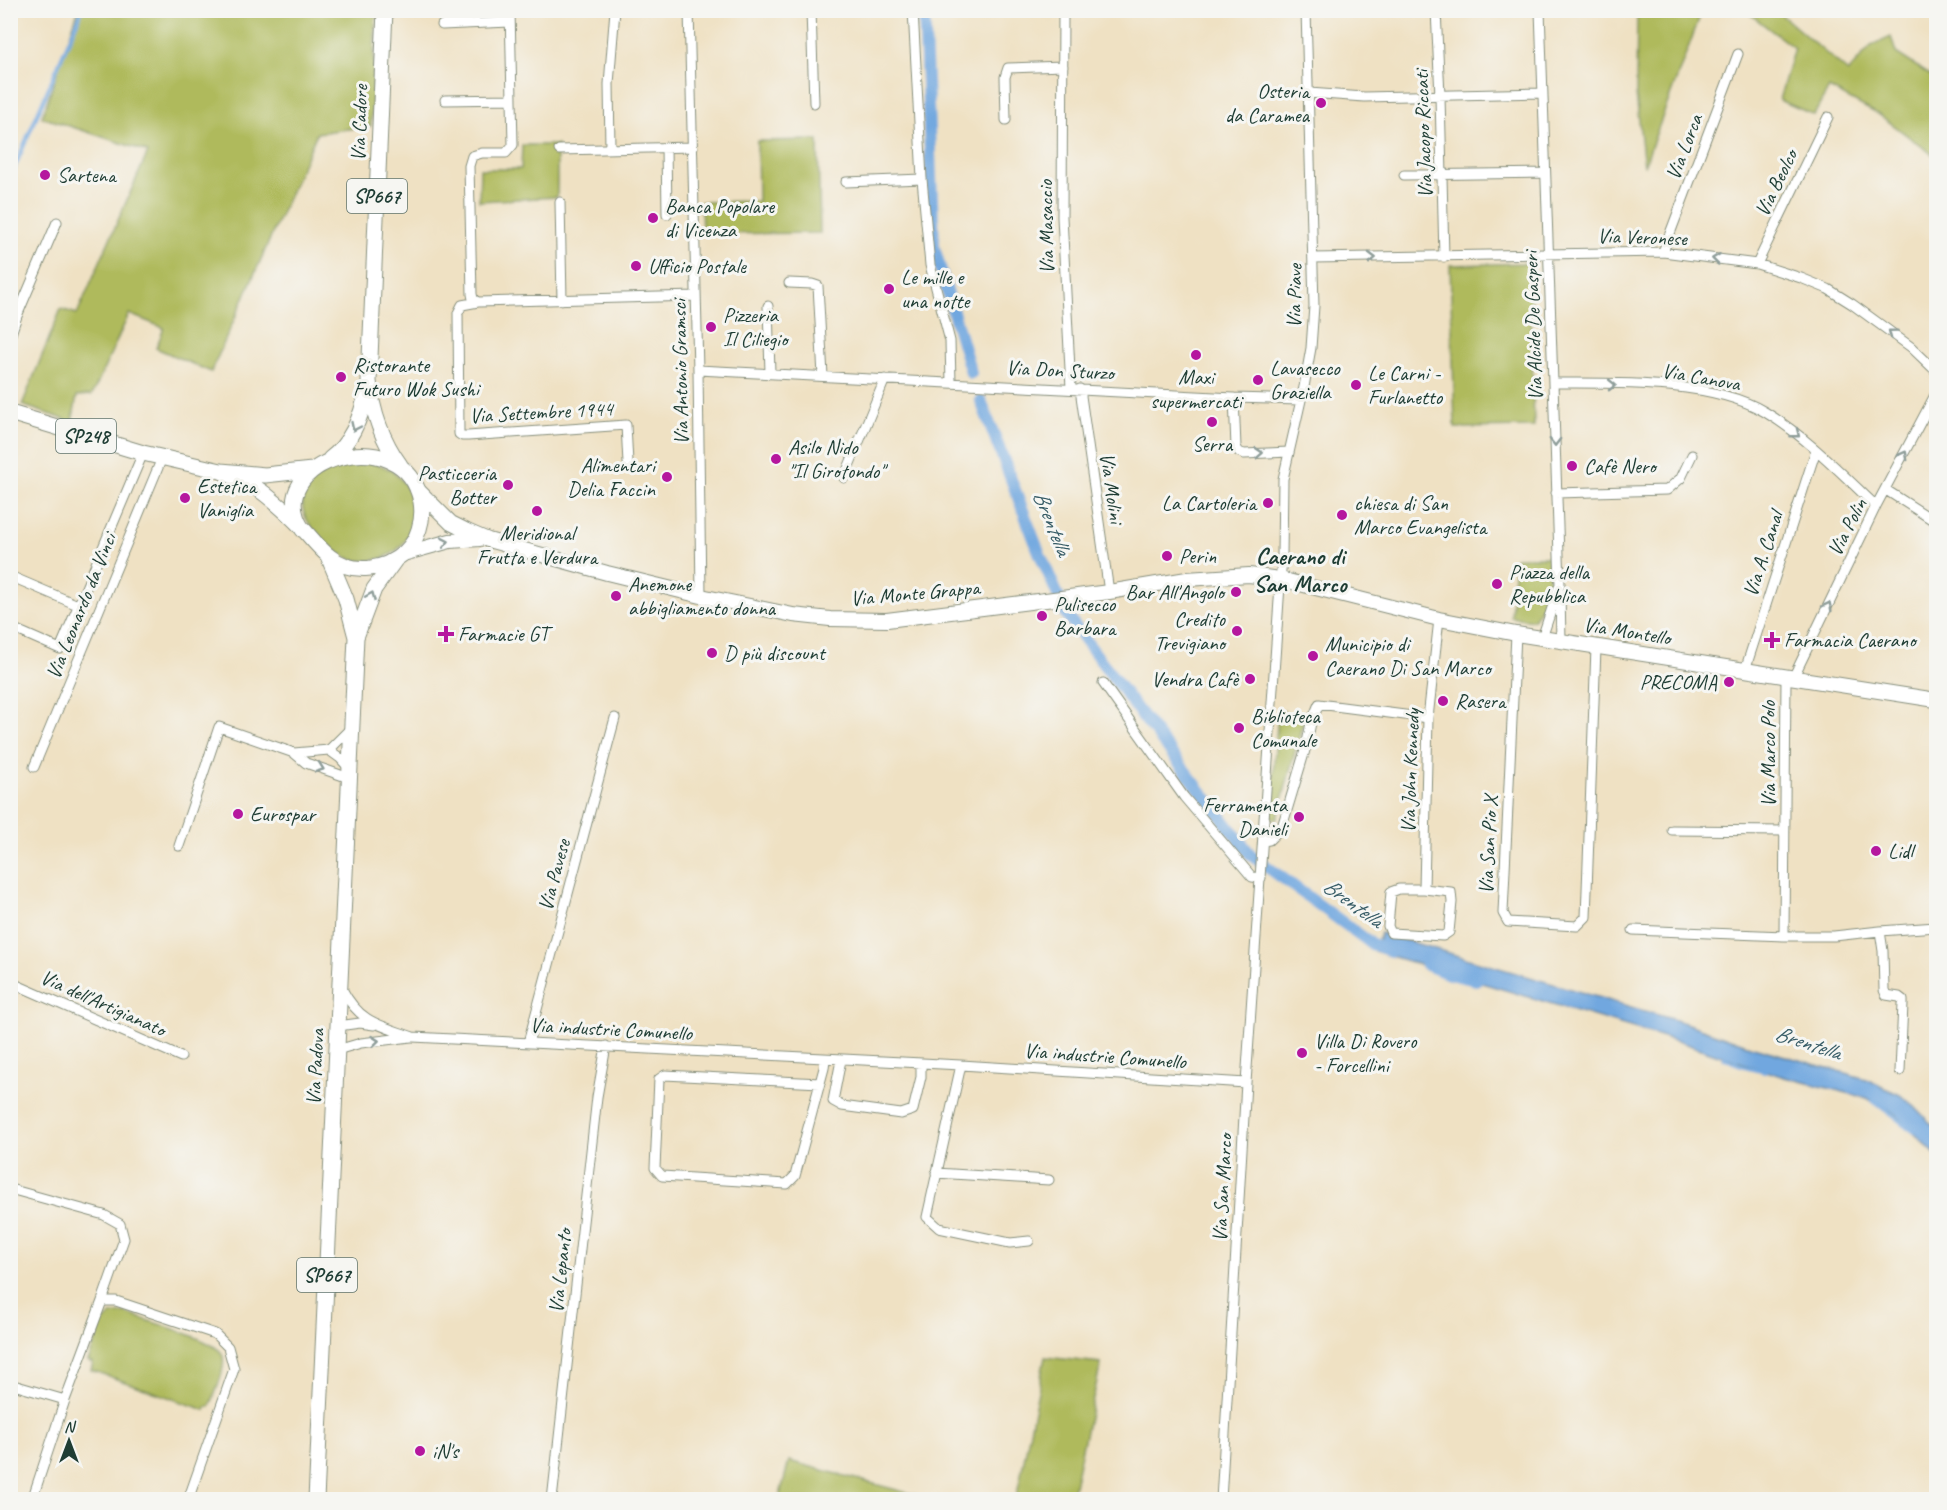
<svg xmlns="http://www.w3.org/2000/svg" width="1947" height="1510" font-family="Caveat,sans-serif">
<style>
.green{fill:#afba5c;stroke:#677c48;stroke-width:1.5}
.water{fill:#71a7df;stroke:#48728a;stroke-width:1.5}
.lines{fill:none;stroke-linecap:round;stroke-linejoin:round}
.stream{stroke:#71a7df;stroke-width:4}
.canal{stroke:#71a7df;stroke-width:12}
.minor-casing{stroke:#878f7c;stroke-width:11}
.secondary-casing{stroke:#878f7c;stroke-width:16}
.primary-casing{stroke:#878f7c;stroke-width:17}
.minor{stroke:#fff;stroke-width:9}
.secondary{stroke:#fff;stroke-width:14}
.primary{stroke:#fff;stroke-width:15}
.oneway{stroke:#8f9e9a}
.poi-dot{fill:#b5179e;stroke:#f6f6f2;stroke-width:2}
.labels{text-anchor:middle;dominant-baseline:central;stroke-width:6;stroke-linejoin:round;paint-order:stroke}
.shield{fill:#f6f6f2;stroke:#60746d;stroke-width:1.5}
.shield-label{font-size:20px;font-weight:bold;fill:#1f3d34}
.poi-label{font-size:21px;fill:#1f3d34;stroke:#f6f6f2;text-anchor:start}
.street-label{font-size:21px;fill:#1f3d34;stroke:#f6f6f2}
.water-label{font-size:22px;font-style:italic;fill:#385d67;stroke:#f6f6f2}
.quarter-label{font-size:24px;font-weight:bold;fill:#1f3d34;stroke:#f6f6f2}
</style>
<rect width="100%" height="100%" fill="#f6f6f2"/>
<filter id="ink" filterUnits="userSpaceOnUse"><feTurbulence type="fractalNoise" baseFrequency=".0167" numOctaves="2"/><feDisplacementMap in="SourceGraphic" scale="12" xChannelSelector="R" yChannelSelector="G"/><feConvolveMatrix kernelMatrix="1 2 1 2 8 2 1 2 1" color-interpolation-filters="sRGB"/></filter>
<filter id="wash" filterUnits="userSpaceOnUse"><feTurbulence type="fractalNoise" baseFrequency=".008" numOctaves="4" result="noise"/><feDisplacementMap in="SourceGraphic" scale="24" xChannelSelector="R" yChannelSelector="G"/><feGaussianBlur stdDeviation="1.35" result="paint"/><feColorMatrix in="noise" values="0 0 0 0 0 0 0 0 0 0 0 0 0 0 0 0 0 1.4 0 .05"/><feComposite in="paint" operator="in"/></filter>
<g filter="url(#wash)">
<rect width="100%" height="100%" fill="#efe1c3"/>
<path class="green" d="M78 11H376L371 126 317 133 211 372 156 348 164 328 129 314 92 395 77 396 72 422 22 405 61 309 77 314 148 152 42 117Z
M1637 11H1702L1644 166 1636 94Z
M1746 11H1777L1848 72 1871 46 1891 37 1896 53 1936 79V157L1881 116 1829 88 1814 115 1779 100 1794 48Z
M818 140 820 233 702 234 701 202 758 201 757 141Z
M522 145H557V197L479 201 480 169H521Z
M1530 263 1534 427 1455 428 1450 265Z
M361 462C427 462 433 560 364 561 346 561 333 550 321 538 315 531 308 524 305 516 291 480 334 466 361 462Z
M1515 557H1549L1548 597 1533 620 1511 617Z
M1284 711 1287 716 1293 718 1298 715 1300 712 1305 715 1277 819H1273L1270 814 1278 713Z
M125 1313C143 1320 215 1339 222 1354 228 1366 214 1395 210 1407H206L205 1410 91 1370 93 1363 88 1361 102 1323 111 1315Z
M1045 1357 1101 1363 1071 1499H1016Z
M789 1461 930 1499H779Z"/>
<path class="water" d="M1381 933 1685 1023 1750 1046 1866 1079 1900 1095 1914 1106 1936 1129V1155L1896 1115 1867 1098 1784 1077 1677 1041 1374 951Z"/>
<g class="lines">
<path class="stream" d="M10 178 82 10
M1724 1058 1740 1065 1765 1071
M1873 1101 1913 1131"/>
<path class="canal" d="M924 10 934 247 971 373
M981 401 1039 552 1066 614 1133 704 1250 854 1372 944 1391 951
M1427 965 1449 974 1476 980"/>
</g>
</g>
<g filter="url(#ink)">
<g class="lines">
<g class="minor-casing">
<path id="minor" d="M510 10 513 145 506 153H482L472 156 469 166 472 294 473 299 478 302 696 296
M689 10 698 370 701 596
M811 10 814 103
M913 10 922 179 930 265 950 341 951 383
M1063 10 1062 217 1071 388
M1436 10 1440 96 1444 257
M1540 10 1560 584 1542 638
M442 25 510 22
M1309 93 1364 97 1543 93
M445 100 512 99
M1006 120 1005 77 1008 68 1063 66
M666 147 667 214
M610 148 609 84 615 10
M559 150 693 147
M1404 175 1544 173
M846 182 922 179
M560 202 562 300
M1663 252 1738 54
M1313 258 1663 252 1757 264 1801 278 1828 289 1852 304 1911 347 1936 371
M1757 264 1828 117
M789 283 812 284 818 286 823 376
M478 302 462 305 458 313 459 434 462 436H468L626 425 628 463
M768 306 770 373
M10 337 17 316 57 222
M698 370 1234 398
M1553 383C1615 383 1712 380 1765 412 1807 437 1841 473 1876 506
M1080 389 1109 592
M1288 452 1244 454 1239 452 1236 447 1234 398 1300 400
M844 478 885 379
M1886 490 1936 522
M1556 493 1667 490 1681 478 1692 455
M10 576 80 606
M1560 593 1561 641
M10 627 60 649 143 453
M1516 634 1503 913 1508 922 1577 926 1586 917 1596 648
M1745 670 1816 450
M1786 677 1784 936H1834L1880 931 1883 951 1884 990 1886 995 1899 997 1903 1000V1004L1900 1071
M1793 678 1876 506 1936 393
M1103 683 1184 797 1252 877 1261 878
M329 750 340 758 349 768
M294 753 329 750 352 727
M34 767 162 458
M1672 830 1785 831
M1263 841 1269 840 1282 827 1306 747 1311 723 1319 704 1428 718
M179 846 219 727 294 753 306 763 349 778
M1424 889 1451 892 1452 902 1449 932 1443 936 1391 933 1388 926 1391 892 1399 889H1424L1428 718 1439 619
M1633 930 1784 936
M1880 931 1936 927
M10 982 181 1057
M342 989C360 1023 379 1025 413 1037L961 1065 1246 1083
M338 1026 360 1023 374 1025
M528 1043 615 718
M337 1050 361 1043 411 1037
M841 1060 833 1101 842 1106 901 1114 913 1110 921 1077V1063
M961 1065 927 1217 939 1228 1010 1243 1029 1241
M820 1083 665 1075 659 1079 655 1168 662 1176 787 1184 795 1176 824 1068 825 1059
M936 1173 1049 1180
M10 1189 104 1215 120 1224 124 1239 102 1301
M10 1384 65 1400
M32 1500 65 1400 102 1301H116L215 1334 228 1347 234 1369 188 1500
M552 1500 597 1097 606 1046
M1221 1500 1246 1083 1282 556 1283 479 1304 387 1311 348 1314 306 1306 10"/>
</g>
<g class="secondary-casing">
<path id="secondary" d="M417 489 451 523 467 531 488 540 607 573 701 596 793 615 830 619 887 620 1109 592 1187 579 1249 575 1280 579 1439 619 1516 634 1936 700
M403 554 450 541 480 539"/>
</g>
<g class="primary-casing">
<path id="primary" d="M385 10 369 381C372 411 382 440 400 465
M10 413 143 453 221 471 265 475 312 470
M330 459C352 442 362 416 367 389
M221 471C236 477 252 484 265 494 279 505 293 518 305 531 313 540 321 550 330 557 353 575 384 571 405 552 418 540 424 520 421 502 405 415 257 462 303 530
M328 556 346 599 356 637
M316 1500 356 637 374 589 395 560"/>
</g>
<use href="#minor" class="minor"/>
<use href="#secondary" class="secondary"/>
<use href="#primary" class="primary"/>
</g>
<defs><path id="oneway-chevron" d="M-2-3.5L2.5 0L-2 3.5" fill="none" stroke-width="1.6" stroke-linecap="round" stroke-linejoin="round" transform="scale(1.5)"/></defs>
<g class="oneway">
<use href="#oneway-chevron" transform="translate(1372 258) rotate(-1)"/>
<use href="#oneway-chevron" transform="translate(1716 259) rotate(-173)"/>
<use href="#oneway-chevron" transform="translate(1892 333) rotate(-143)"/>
<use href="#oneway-chevron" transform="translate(1612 385) rotate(1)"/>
<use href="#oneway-chevron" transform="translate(355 427) rotate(115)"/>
<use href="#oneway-chevron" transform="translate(1796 434) rotate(38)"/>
<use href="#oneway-chevron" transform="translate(1555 442) rotate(89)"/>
<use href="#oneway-chevron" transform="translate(1259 453) rotate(-3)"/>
<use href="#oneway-chevron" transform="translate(1904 455) rotate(-62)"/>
<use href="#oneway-chevron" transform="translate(445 542) rotate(-11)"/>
<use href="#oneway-chevron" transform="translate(371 596) rotate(-67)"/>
<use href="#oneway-chevron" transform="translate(1828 606) rotate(-64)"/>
<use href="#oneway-chevron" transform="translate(320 768) rotate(20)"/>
<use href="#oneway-chevron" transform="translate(375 1041) rotate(-6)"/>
</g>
</g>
<g class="poi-dot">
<circle cx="1321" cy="103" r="6"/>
<circle cx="45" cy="175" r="6"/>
<circle cx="653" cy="218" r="6"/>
<circle cx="636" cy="266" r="6"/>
<circle cx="889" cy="289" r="6"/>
<circle cx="711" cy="327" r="6"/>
<circle cx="1196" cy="355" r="6"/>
<circle cx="341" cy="377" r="6"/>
<circle cx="1258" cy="380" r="6"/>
<circle cx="1356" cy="385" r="6"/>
<circle cx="1212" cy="422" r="6"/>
<circle cx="776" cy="459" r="6"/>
<circle cx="1572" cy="466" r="6"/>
<circle cx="667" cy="477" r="6"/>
<circle cx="508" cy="485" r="6"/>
<circle cx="185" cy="498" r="6"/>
<circle cx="1268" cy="503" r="6"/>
<circle cx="537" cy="511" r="6"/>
<circle cx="1342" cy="515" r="6"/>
<circle cx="1167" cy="556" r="6"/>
<circle cx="1497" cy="584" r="6"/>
<circle cx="1236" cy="592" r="6"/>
<circle cx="616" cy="596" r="6"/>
<circle cx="1042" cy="616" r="6"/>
<circle cx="1237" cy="631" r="6"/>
<path d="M443 625h6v6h6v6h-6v6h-6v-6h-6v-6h6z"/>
<path d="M1769 631h6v6h6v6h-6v6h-6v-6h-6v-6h6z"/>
<circle cx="712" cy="653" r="6"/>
<circle cx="1313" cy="656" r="6"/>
<circle cx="1250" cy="679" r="6"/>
<circle cx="1729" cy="682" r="6"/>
<circle cx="1443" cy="701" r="6"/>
<circle cx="1239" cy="728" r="6"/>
<circle cx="238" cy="814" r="6"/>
<circle cx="1299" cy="817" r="6"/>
<circle cx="1876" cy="851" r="6"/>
<circle cx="1302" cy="1053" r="6"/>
<circle cx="420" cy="1451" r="6"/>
</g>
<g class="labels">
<g class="shield">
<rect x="347" y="179" width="60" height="34" rx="4.5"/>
<rect x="56" y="419" width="60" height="34" rx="4.5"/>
<rect x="297" y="1258" width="60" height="34" rx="4.5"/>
</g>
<g class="shield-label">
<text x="377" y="196">SP667</text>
<text x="86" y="436">SP248</text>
<text x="327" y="1275">SP667</text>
</g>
<g class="poi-label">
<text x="1309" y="91" text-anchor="end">Osteria<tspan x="1309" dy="24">da Caramea</tspan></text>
<text x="57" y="175">Sartena</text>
<text x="665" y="206">Banca Popolare<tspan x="665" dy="24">di Vicenza</tspan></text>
<text x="648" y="266">Ufficio Postale</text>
<text x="901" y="277">Le mille e<tspan x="901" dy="24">una notte</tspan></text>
<text x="723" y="315">Pizzeria<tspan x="723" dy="24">Il Ciliegio</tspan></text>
<text x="353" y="365">Ristorante<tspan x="353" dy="24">Futuro Wok Sushi</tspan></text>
<text x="1270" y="368">Lavasecco<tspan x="1270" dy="24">Graziella</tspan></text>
<text x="1368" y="373">Le Carni -<tspan x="1368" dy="24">Furlanetto</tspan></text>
<text x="1196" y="377" text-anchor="middle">Maxi<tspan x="1196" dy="24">supermercati</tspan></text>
<text x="1212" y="444" text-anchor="middle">Serra</text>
<text x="788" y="447">Asilo Nido<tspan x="788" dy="24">"Il Girotondo"</tspan></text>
<text x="655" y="465" text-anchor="end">Alimentari<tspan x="655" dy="24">Delia Faccin</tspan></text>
<text x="1584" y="466">Cafè Nero</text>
<text x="496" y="473" text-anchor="end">Pasticceria<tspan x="496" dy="24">Botter</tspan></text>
<text x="197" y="486">Estetica<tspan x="197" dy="24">Vaniglia</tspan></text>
<text x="1256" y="503" text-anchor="end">La Cartoleria</text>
<text x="1354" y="503">chiesa di San<tspan x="1354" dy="24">Marco Evangelista</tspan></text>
<text x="537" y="533" text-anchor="middle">Meridional<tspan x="537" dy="24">Frutta e Verdura</tspan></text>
<text x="1179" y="556">Perin</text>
<text x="1509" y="572">Piazza della<tspan x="1509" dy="24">Repubblica</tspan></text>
<text x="628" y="584">Anemone<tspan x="628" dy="24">abbigliamento donna</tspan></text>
<text x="1224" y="592" text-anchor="end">Bar All'Angolo</text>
<text x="1054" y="604">Pulisecco<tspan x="1054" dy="24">Barbara</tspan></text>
<text x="1225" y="619" text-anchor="end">Credito<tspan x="1225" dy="24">Trevigiano</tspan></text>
<text x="458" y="634">Farmacie GT</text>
<text x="1784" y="640">Farmacia Caerano</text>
<text x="1325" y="644">Municipio di<tspan x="1325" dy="24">Caerano Di San Marco</tspan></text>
<text x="724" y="653">D più discount</text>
<text x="1238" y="679" text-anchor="end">Vendra Cafè</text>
<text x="1717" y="682" text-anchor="end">PRECOMA</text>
<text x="1455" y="701">Rasera</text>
<text x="1251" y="716">Biblioteca<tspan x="1251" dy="24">Comunale</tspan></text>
<text x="1287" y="805" text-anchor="end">Ferramenta<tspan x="1287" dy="24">Danieli</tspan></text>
<text x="250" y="814">Eurospar</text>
<text x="1888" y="851">Lidl</text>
<text x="1314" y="1041">Villa Di Rovero<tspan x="1314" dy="24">- Forcellini</tspan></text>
<text x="432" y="1451">iN's</text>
</g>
<g class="street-label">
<text transform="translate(359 123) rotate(-88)">Via Cadore</text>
<text transform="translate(1423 134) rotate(-92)">Via Jacopo Riccati</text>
<text transform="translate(1684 147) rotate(-69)">Via Lorca</text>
<text transform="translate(1776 183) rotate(-64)">Via Beolco</text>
<text transform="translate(1046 227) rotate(-91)">Via Masaccio</text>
<text transform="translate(1642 237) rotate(2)">Via Veronese</text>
<text transform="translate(1294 296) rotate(-89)">Via Piave</text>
<text transform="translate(1533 326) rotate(-92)">Via Alcide De Gasperi</text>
<text transform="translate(1060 370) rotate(3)">Via Don Sturzo</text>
<text transform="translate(680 372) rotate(-91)">Via Antonio Gramsci</text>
<text transform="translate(1701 377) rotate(10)">Via Canova</text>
<text transform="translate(541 412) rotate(-3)">Via Settembre 1944</text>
<text transform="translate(1112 488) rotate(82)">Via Molini</text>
<text transform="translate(1847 527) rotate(-63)">Via Polin</text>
<text transform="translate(1763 554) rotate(-72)">Via A. Canal</text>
<text transform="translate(915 593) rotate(-5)">Via Monte Grappa</text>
<text transform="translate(81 606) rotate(-68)">Via Leonardo da Vinci</text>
<text transform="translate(1627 631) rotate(9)">Via Montello</text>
<text transform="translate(1768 754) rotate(-90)">Via Marco Polo</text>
<text transform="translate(1410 771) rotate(-88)">Via John Kennedy</text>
<text transform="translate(1488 845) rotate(-87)">Via San Pio X</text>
<text transform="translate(554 875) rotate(-75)">Via Pavese</text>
<text transform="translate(103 1003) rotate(24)">Via dell'Artigianato</text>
<text transform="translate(611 1029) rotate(3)">Via industrie Comunello</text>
<text transform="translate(1105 1056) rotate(4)">Via industrie Comunello</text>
<text transform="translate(315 1067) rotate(-87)">Via Padova</text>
<text transform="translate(1222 1188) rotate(-87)">Via San Marco</text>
<text transform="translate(560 1271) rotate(-84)">Via Lepanto</text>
</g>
<g class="water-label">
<text transform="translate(1052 523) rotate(68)">Brentella</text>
<text transform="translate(1353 903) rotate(36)">Brentella</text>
<text transform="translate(1808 1043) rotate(18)">Brentella</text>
</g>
<g class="quarter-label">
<text x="1300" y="556">Caerano di<tspan x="1300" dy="28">San Marco</tspan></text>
</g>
</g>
<rect width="1947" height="1510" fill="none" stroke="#f6f6f2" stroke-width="36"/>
<g transform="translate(69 1441)" stroke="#f6f6f2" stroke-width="4.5" paint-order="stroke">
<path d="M0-4.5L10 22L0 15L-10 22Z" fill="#1f3d34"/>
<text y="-9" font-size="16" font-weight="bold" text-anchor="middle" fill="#1f3d34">N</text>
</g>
</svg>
